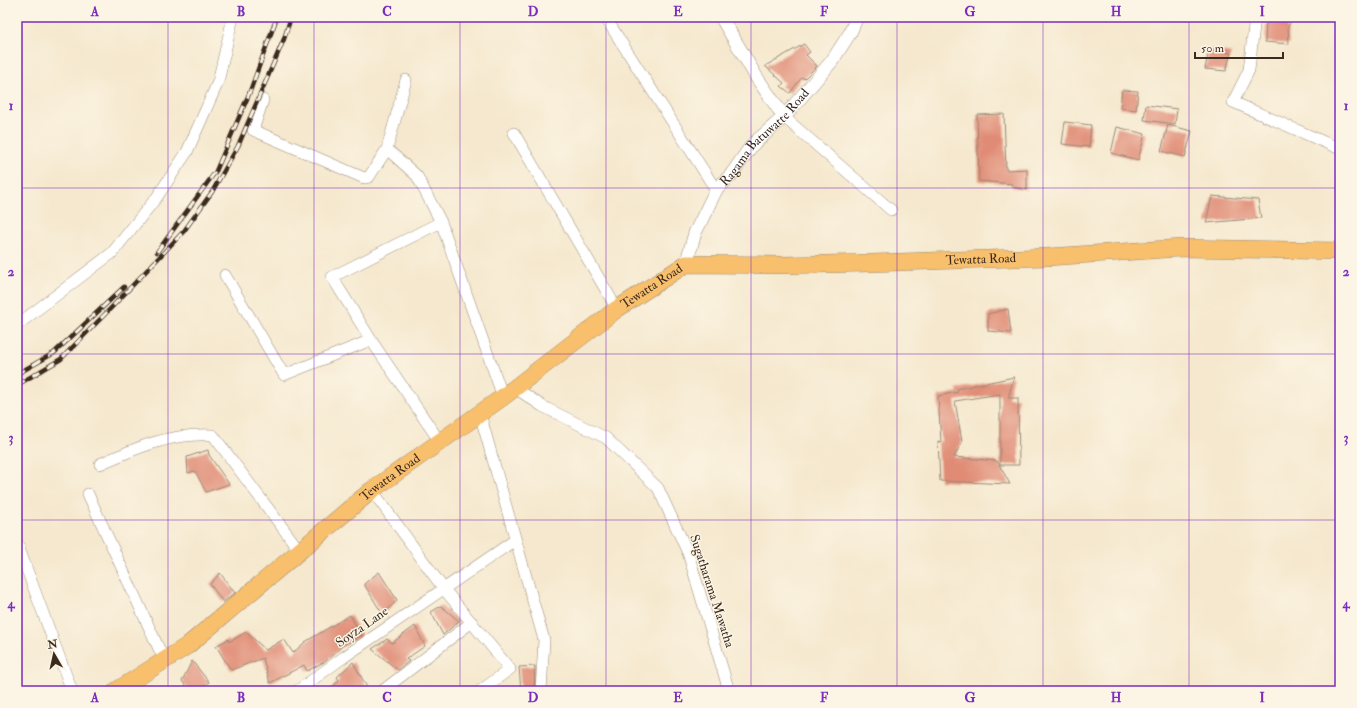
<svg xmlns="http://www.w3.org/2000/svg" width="1357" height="708" font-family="'IM FELL Double Pica',serif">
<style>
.building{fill:#e08b74}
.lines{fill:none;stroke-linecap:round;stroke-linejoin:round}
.minor-casing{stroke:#988976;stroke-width:12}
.tertiary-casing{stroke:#988976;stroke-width:14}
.primary-casing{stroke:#988976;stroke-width:18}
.minor{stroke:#fff;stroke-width:11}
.tertiary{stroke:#fff;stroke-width:13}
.primary{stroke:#f8bf6c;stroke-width:17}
.rail-casing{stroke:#3b2a1e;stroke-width:4.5}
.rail{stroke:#fcf5e5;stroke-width:3;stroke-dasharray:9;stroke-linecap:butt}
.grid{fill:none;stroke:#7b2cbf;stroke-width:1;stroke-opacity:0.55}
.labels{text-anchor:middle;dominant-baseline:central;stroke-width:3;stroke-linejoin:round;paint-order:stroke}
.street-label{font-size:13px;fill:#3b2a1e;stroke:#fcf5e5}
.neatline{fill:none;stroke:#7b2cbf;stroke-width:1.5}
.grid-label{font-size:13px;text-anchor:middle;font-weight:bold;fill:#7b2cbf}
</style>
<rect width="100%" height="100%" fill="#fcf5e5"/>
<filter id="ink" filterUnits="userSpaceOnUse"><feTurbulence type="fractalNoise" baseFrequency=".025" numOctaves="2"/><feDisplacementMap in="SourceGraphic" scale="8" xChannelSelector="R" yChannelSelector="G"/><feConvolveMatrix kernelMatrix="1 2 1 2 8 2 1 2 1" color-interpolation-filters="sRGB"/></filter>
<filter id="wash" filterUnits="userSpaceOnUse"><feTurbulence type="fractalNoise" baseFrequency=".012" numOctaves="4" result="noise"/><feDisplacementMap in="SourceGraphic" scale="16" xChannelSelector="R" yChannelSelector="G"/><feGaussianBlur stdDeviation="0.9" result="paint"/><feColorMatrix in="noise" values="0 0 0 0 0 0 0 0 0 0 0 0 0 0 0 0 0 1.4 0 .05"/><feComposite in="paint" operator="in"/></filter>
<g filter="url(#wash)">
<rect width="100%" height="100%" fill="#f5e8ce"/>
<g id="blocks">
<path class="building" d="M1272 17H1293L1288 27 1289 44 1265 42 1266 25Z
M804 44 810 52 806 55 817 66 804 79 802 77 790 93 781 86 784 83 765 66Z
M1209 49 1231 53 1226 71 1205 69Z
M1122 90 1138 91 1136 110 1120 108Z
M1146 105 1177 109 1175 124 1144 120Z
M1004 114 1006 170 1027 169V190L1012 187V184L979 181 977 115Z
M1065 122 1091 125 1089 147 1062 144Z
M1168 125 1192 131 1185 157 1161 151Z
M1117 127 1145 134 1138 160 1111 153Z
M1212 196 1258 200 1261 218 1206 223Z
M1008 309 1011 333 988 331V314Z
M1014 377 1008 398H1018L1019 465H1000V394L955 401 962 442 954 457 997 461 1010 484 940 481 938 441 941 442 938 396 958 392 957 389Z
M208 450 209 455 229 484 206 492 195 471 188 473 187 457Z
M379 572 397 600 383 615 364 584Z
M220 573 235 593 223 602 210 584Z
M441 606 459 621 443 635 431 612Z
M350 615 362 636 342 646 326 661 307 671 304 665 270 683 263 658 231 670 216 646 228 639 229 642 246 632 266 650 284 639 293 653 305 642Z
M415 626 425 646 406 659 409 661 398 670 372 649 387 639 392 643Z
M192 661 209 682 197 691H190L182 681Z
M353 662 369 691H329L339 680 337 677Z
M535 666 534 691H521L519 667Z"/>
</g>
</g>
<g filter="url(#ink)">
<use href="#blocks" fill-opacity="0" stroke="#988976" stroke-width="1"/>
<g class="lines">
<g class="minor-casing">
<path id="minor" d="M605 17 716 190
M1255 17 1249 70 1233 102 1340 149
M263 100 253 130 364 178 369 177 387 149 417 176 441 222 503 397
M784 117 891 210
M514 133 617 309
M387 149 406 80
M225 275 284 375 371 340 440 442
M17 325 112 253 157 197 187 152 218 82 233 17
M371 340 332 277 441 222
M514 387 542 406 606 438 658 488 688 553 729 691
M480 414 544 640 541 691
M100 464C138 447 171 433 213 435L300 551
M372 490 443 588 510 669 480 691
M88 494 165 662
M17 543 72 691
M297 691 344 657 515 540
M382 691 472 622"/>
</g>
<g class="tertiary-casing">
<g id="tertiary">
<path d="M721 17 757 78 784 117"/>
<path id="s1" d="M686 264 695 233 716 190 731 175 752 145 784 117 832 61 850 33 857 17"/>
</g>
</g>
<g class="primary-casing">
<g id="primary">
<path id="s2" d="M116 691 187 646 372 490 503 397 617 309 686 264 783 265 871 263 1048 257 1181 248 1340 251"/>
</g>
</g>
<use href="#minor" class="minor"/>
<use href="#tertiary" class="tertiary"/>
<use href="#primary" class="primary"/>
<g class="rail-casing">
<path id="rail" d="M157 252 216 171 249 94 277 17
M17 374 54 353 124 287
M17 385 61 359 112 307 184 231 212 192 238 146 284 39 291 17"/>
</g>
<use href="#rail" class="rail"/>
</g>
</g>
<path class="grid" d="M168 17V691M314 17V691M460 17V691M606 17V691M751 17V691M897 17V691M1043 17V691M1189 17V691M17 188H1340M17 354H1340M17 520H1340"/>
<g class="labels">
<g class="street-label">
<text stroke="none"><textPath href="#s1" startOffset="152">Ragama Batuwatte Road</textPath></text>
<text stroke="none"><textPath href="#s2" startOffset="1008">Tewatta Road</textPath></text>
<text stroke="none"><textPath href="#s2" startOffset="672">Tewatta Road</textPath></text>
<text stroke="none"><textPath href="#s2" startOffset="348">Tewatta Road</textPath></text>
<text transform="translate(712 591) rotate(72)">Sugatharama Mawatha</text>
<text transform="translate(362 627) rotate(-35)">Soyza Lane</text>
</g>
</g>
<rect width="1357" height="708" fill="none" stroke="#fcf5e5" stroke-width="44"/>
<g transform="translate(54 654) rotate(351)" stroke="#fcf5e5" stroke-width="3" paint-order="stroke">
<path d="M0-3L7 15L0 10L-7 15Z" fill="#3b2a1e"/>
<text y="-6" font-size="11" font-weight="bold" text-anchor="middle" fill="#3b2a1e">N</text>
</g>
<path d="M1195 52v6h88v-6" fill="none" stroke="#3b2a1e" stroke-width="2"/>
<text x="1201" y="52" font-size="12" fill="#3b2a1e" stroke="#fcf5e5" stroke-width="3" paint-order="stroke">50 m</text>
<rect x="22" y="22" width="1313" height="664" class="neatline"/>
<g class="grid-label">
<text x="95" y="16">A</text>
<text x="241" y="16">B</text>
<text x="387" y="16">C</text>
<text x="533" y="16">D</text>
<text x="678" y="16">E</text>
<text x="824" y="16">F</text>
<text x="970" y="16">G</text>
<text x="1116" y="16">H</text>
<text x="1262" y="16">I</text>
<text x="11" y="110">1</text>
<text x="1346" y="110">1</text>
<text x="11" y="276">2</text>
<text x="1346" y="276">2</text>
<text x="11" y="442">3</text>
<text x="1346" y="442">3</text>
<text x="11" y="608">4</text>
<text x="1346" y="608">4</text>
<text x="95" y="702">A</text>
<text x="241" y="702">B</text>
<text x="387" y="702">C</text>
<text x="533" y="702">D</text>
<text x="678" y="702">E</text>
<text x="824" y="702">F</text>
<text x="970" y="702">G</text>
<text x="1116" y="702">H</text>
<text x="1262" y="702">I</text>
</g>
</svg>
